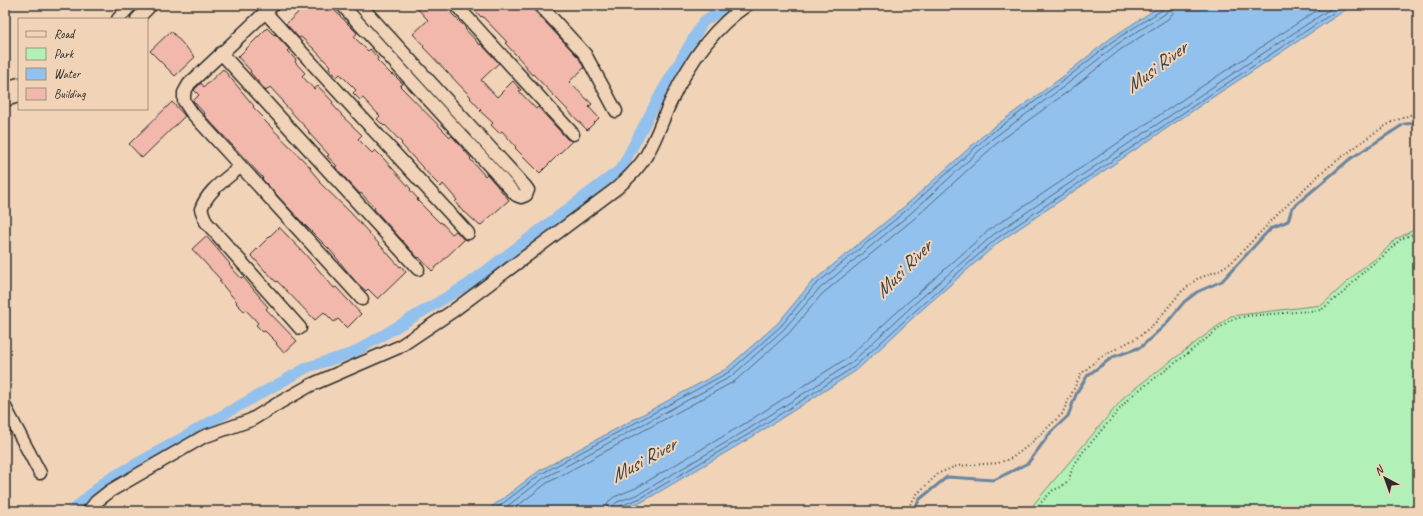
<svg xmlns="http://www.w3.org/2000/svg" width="1423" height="516" font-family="Caveat,sans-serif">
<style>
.green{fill:#b1f1b8;stroke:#6e8e72}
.water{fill:#93c1ed;stroke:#69859f}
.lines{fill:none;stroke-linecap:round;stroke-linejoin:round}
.shore{stroke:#556779;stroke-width:1}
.stream{stroke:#69859f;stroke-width:3}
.canal{stroke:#93c1ed;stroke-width:11}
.building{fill:#f2b8ac;stroke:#2b2b2b}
.minor-casing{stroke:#2b2b2b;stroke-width:15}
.path{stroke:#2b2b2b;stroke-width:2;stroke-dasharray:1 3;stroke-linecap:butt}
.minor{stroke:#f1d4b7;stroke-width:12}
.labels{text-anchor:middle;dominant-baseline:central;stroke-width:4;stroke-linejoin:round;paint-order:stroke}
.water-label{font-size:20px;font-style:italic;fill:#3b4248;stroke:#f1d4b7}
</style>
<rect width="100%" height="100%" fill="#f1d4b7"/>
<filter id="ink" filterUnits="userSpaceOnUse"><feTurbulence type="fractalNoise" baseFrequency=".025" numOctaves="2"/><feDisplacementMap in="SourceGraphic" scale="8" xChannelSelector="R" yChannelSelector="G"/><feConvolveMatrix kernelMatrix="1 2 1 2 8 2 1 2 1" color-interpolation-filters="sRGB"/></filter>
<g filter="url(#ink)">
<path class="green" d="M1418 228V511H1028L1126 395 1231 316 1322 305 1360 270 1379 256 1396 239Z"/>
<path class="water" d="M1162 5H1353L1216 95 999 242 917 314 857 370 752 437 642 502 616 511H486L539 471 726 369 778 323 811 283 905 206 987 132 1061 78 1111 38Z"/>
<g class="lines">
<path class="shore" d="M493 511 541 474 729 372 781 326 814 286 908 209 989 135 1063 81 1113 41 1162 10 1164 5
M501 511 544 478 732 376 784 329 818 290 911 213 992 139 1066 85 1116 45 1165 14 1168 10 1169 5
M511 511 547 483 735 381 789 333 822 294 915 218 996 144 1070 90 1120 50 1168 19 1173 13 1175 5
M606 511 608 502 614 497 636 488 744 424 847 358 907 303 989 230 1207 83 1325 5
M612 511 613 506 617 502 639 494 747 430 851 363 911 307 993 235 1211 88 1336 5
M617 511 620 506 641 498 749 434 854 367 915 311 996 239 1214 92 1345 5"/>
<path class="stream" d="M913 511 920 499 947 477 994 480 1028 463 1051 432 1068 416 1077 392 1088 375 1113 357 1141 347 1165 325 1184 302 1197 292 1222 281 1271 228 1288 221 1292 208 1350 159 1404 124 1418 123"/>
<path class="canal" d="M72 511 104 482 308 367 353 353 467 285 621 169 661 93 703 22 727 5"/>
</g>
<path class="building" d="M306 5H335V7L333 9 357 33 354 37 368 51 370 49 378 58 377 60 392 75 393 74 403 84 400 86 450 137 452 136 471 158 470 159 485 176 487 174 509 200 480 226 465 212 464 213 455 202 457 200 443 184 441 187 433 179 401 144 402 143 385 125 384 126 377 119 380 116 363 98 360 100 353 93 356 90 340 74 337 77 329 68 330 66 314 49 301 37 299 38 286 24Z
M414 5H448L452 14 466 28 465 29 480 45 481 44 499 63 481 80 497 97 513 81 521 90 519 91 536 109 538 107 567 139 572 141 540 173 515 148 516 147 502 131 499 133 491 125 493 123 480 111 481 110 470 98 471 97 423 47 424 46 413 34 428 20Z
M470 5H529L579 58 584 68 569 82 592 104 589 107 599 118 587 130 533 74 532 75 526 68 527 67 505 43 507 42 482 16 481 17Z
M267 28 274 35 275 34 289 49 287 51 296 60 295 62 305 73 302 76 314 89 318 86 333 102 332 104 342 115H341L362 135 358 139 372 153 375 150 384 159 411 189 410 190 418 199 417 200 440 223 441 222 452 234 456 231 464 240 432 271 419 257 418 258 374 209 375 208 361 193 360 194 335 167 337 166 327 156 329 155 308 132 309 131 282 102 283 101 270 87 266 91 250 72 251 71 238 57Z
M171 31 195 57 175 76 150 51Z
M223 69 254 106 253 107 263 117 262 118 311 168 310 169 320 181 319 182 350 212 400 267 401 266 406 272 378 299 368 289 366 291 355 281 331 251 298 218 262 179 263 178 204 115 205 114 193 101 199 95 194 90 201 83 204 87Z
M172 102 185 116 142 158 129 144Z
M279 227 305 254 334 288 336 287 361 314 347 328 338 319 334 322 324 312 315 320 277 281 276 282 266 271V272L251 255Z
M206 236 230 264 229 265 241 278 243 277 260 297H259L268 307 266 309 297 341 284 353 276 344 277 343 265 331 263 332 256 325 258 323 246 310 244 311 236 303 237 302 219 281 221 280 192 249Z"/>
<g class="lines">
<g class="minor-casing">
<path id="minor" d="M273 5 189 84 184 93V101L192 113 362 299
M342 5 516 195 521 197 526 195 528 190 525 186 360 5
M456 5 573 134
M540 5 585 54 616 111
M265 12 468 233
M118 19 131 5
M137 19 151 5
M221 53 418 269
M5 88 19 84
M5 100 19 96
M240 167C225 180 208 190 201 209L206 222 300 328
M5 407 40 473
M89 511 96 502 110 491 203 437 251 420 279 403 311 385 399 347 453 311 617 188C628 178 640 167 647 154 657 137 663 118 671 101 689 63 712 28 747 5"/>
</g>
<path class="path" d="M906 511 917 494 939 473 957 466 998 463 1012 458 1029 445 1062 414 1081 374 1099 358 1140 336 1155 323 1181 292 1197 279 1215 272 1231 263 1281 211 1322 172 1374 133 1392 122 1418 112
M1033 511 1053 490 1061 487 1069 480 1072 468 1083 452 1130 397 1183 357 1230 320 1247 316 1321 310 1344 292 1365 270 1382 257 1401 239 1418 232"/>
<use href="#minor" class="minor"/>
</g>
</g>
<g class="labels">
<g class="water-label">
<text transform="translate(1156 67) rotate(-37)">Musi River</text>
<text transform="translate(903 269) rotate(-45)">Musi River</text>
<text transform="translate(643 460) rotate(-29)">Musi River</text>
</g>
</g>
<rect width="1423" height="516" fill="none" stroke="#f1d4b7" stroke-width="20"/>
<rect x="10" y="10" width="1403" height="496" fill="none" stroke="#2b2b2b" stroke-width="1.5" filter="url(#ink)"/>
<rect x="18" y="18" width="130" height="92" fill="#f1d4b7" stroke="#a2907f"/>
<rect x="26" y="31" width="20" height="6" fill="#f1d4b7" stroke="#a2907f"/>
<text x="54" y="38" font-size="12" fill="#2b2b2b">Road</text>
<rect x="26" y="48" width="20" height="12" fill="#b1f1b8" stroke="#a2907f"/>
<text x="54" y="58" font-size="12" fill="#2b2b2b">Park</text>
<rect x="26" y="68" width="20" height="12" fill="#93c1ed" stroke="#a2907f"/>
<text x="54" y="78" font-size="12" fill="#2b2b2b">Water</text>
<rect x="26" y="88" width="20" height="12" fill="#f2b8ac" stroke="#a2907f"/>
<text x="54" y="98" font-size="12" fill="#2b2b2b">Building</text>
<g transform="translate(1385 478) rotate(319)" stroke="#f1d4b7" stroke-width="3" paint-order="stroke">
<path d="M0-3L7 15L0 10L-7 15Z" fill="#2b2b2b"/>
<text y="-6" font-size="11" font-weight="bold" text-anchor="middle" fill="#2b2b2b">N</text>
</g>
</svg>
